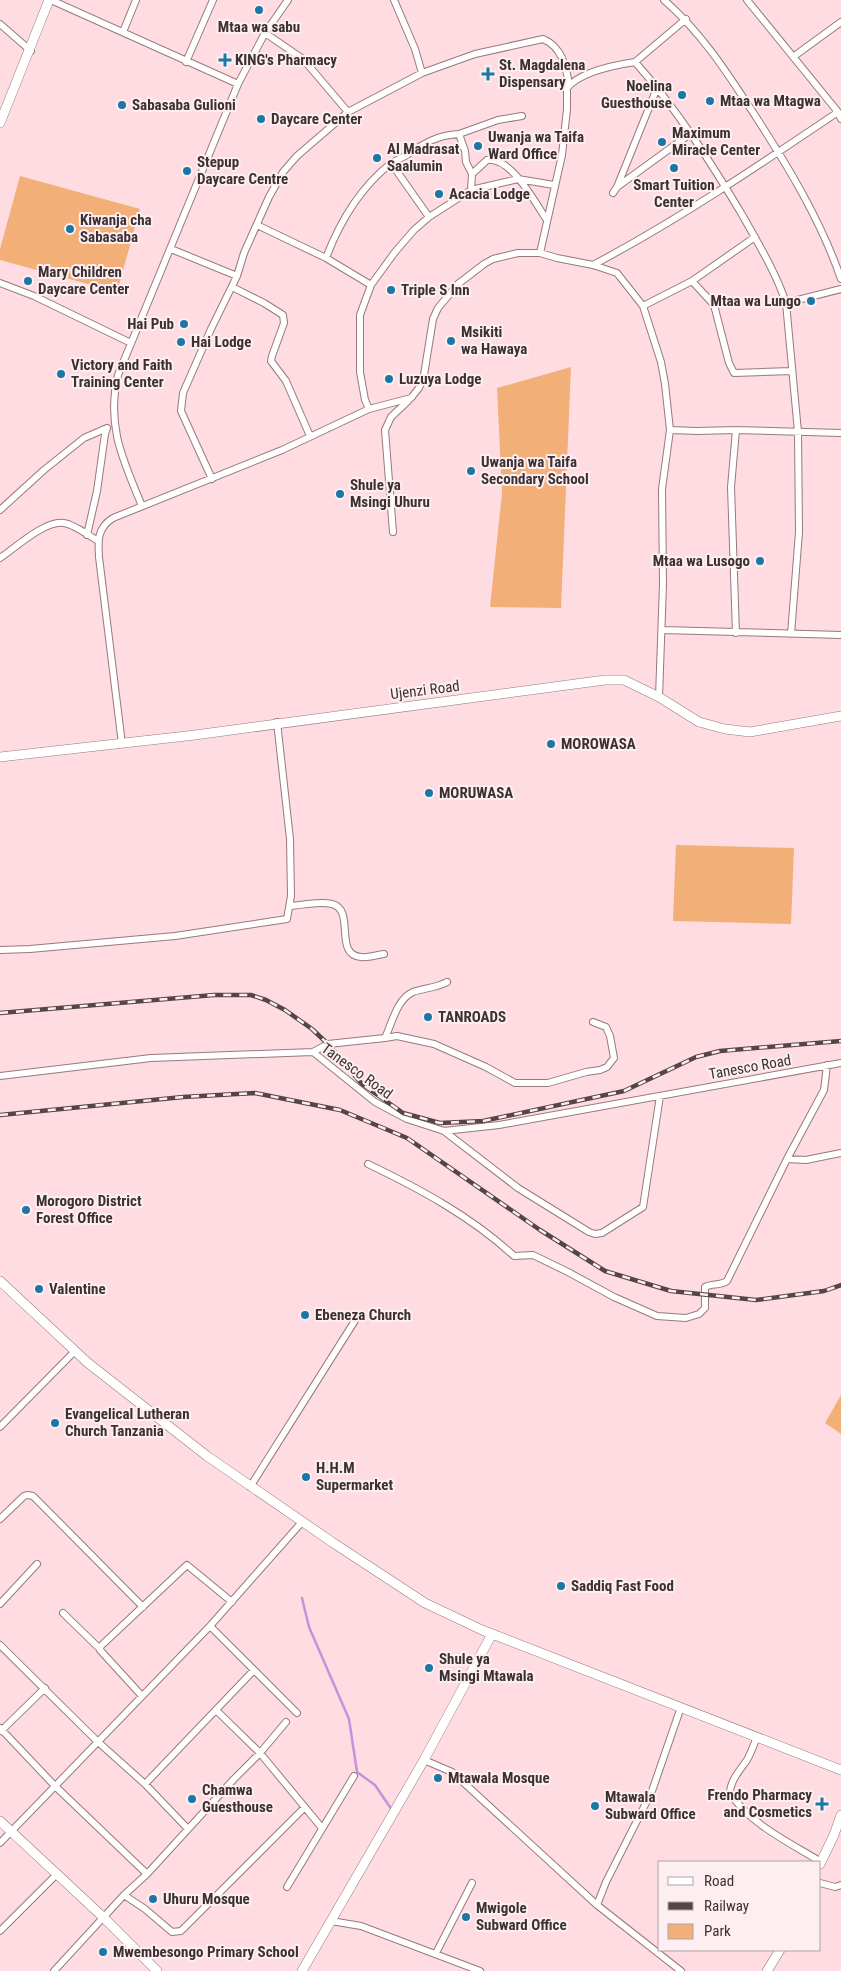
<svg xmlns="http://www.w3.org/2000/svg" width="841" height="1971" font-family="'Roboto Condensed',sans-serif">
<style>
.green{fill:#f3af78}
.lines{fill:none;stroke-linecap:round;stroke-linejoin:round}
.stream{stroke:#c494d8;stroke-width:2.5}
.street-casing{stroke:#97797e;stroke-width:8}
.secondary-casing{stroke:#97797e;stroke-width:10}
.street{stroke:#fff;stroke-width:6}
.secondary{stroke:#fff;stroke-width:9}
.rail-casing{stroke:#554547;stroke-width:4.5}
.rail{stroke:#fdeff1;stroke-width:2.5;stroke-dasharray:8;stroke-linecap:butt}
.poi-dot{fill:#1d77a5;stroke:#fdeff1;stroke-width:2}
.labels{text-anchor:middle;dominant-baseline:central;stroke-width:4;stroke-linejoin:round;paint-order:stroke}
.poi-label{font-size:15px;font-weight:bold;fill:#3d3032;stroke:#fdeff1;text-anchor:start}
.street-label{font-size:15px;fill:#3d3032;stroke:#fdeff1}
</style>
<rect width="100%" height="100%" fill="#fedce1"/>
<path class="green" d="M20 176 140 209 117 292 0 260V249Z
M571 367 561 608 490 607 502 493 497 388Z
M676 845 794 848 791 924 673 921Z
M841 1395V1434L825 1423Z"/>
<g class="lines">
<path class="stream" d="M302 1598 309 1627 349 1719 357 1772 375 1785 392 1810"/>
<g class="street-casing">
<path id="street" d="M51 0 238 84
M394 0 415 49 422 73
M664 0C702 33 728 74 756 117 789 168 821 221 841 279
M747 0 838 112 841 119
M0 24 31 51
M123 32 136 0
M265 33 303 59 348 112
M793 57 841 22
M186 62 213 0
M635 62 686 19
M459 134 498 120 522 116
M391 163 429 217
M472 174 487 160C511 156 535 203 547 220
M617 187 657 88
M613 193 617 187 690 134
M257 225 326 258 371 285
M171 249 237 276
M540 253 562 155 567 109V88C580 72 615 65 635 62 677 109 712 164 744 218 759 245 776 273 786 303L798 432 799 532 791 634
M326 258C340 221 359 189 390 164 395 161 401 158 407 155 424 143 438 135 459 134L465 151 466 162 472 174 471 190
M593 265C678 220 758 166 838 112
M692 281 714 305 729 363 734 373 791 371
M0 283 34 296 131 343
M232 287 264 303 283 315 284 323 272 356 271 361 286 381 310 436
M786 303 841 289
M643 306 692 281 755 237
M369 409 365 400 360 372V315L371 285 395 252 414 230 429 217 471 190 518 179 554 185
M670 430 697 431 736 430 841 433
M736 430 731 487 736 633
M212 479 181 411 183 393 211 329 237 276 244 253 269 197 283 172 297 156 348 112 422 73 475 54 543 39C562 47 566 66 569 85
M142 506C123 460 106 426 118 375L238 84 265 33 288 0
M0 510 44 470 84 438 107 428
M393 532 385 430 391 417 408 401
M87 535 97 491 105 434 107 428
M0 558C15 548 45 520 64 523 73 524 90 536 98 541
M662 630 841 635
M122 744 99 557C98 541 97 528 113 518L282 450 369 409 411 398 419 388 424 375 433 319 438 308 458 284 484 264 493 259 518 253H540L557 258 593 265 617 273 643 306 661 362 665 384 670 430 662 489 663 584 659 697
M290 906C303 905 319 901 332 904 356 910 333 955 361 957 368 958 376 955 384 954
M0 950 30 949 175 936 287 919 291 896 290 839 277 722
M385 1038 397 1036 434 1044 486 1067 515 1083H548L586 1072 600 1070 607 1067 614 1058 610 1036 606 1027 593 1022
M313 1052 328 1044 385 1038C392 1023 397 999 413 992 424 988 436 988 447 982
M0 1076 151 1058 313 1052 375 1102 407 1119 444 1131 499 1125 841 1063
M444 1131 518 1188 589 1232 595 1234 602 1233 643 1207 660 1096
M787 1159 806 1160 841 1153
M368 1164C420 1189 472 1217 514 1256L533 1255 568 1272 614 1297 657 1316 686 1318 699 1314 705 1308V1287C712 1283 720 1286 727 1281L787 1159 824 1090 827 1065
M0 1427 75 1351
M250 1487 356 1319
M0 1519 24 1496 27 1495 33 1496 143 1607
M0 1604 37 1564
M63 1613 100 1649
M210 1626 297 1713
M0 1645 97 1741 145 1784 188 1829
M142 1696 100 1650V1647L104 1643 187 1565 232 1602
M216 1710 260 1753 322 1828
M0 1728 55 1786 147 1874
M1 1731 45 1688
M757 1737C754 1744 751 1753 747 1760 740 1770 730 1781 730 1793 751 1825 789 1842 821 1862
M424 1760 452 1772 597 1905 681 1971
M145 1784 254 1670
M0 1843 210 1626 302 1522
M820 1883 835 1887 841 1885
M287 1887 354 1776
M124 1895 145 1909 172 1932 181 1931 305 1807
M597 1905 606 1882 652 1791 681 1707
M331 1921 361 1926 480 1971
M0 1931 57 1874
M436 1953 472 1883
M54 1971 124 1895 147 1874 234 1779 260 1753 286 1722"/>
</g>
<g class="secondary-casing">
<path id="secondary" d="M0 123 49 0
M0 757 195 735 605 680H624L659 697 699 722 725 729 750 732 841 716
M0 1281 88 1363 207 1456 332 1542 425 1603 482 1630 841 1770
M0 1821 104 1918 157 1971
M820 1864 834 1835 841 1815
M302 1971 424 1760 492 1634
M767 1971 780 1950"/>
</g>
<use href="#street" class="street"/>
<use href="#secondary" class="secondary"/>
<g class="rail-casing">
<path id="rail" d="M0 1013 214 995H251L266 1000 285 1010 312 1029 328 1044 362 1084 403 1113 440 1123 483 1121 624 1091 696 1057 720 1051 841 1041
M0 1115 183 1097 255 1093 340 1110 407 1138 540 1230 605 1271 671 1291 756 1300 824 1291 841 1285"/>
</g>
<use href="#rail" class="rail"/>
</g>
<g class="poi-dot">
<circle cx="259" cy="10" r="5"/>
<path d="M222.5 52.5h5v5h5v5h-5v5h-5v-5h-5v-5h5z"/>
<path d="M485.5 66.5h5v5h5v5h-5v5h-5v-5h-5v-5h5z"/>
<circle cx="682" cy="95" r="5"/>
<circle cx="710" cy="101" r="5"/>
<circle cx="122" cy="105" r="5"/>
<circle cx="261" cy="119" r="5"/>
<circle cx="662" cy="142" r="5"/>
<circle cx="478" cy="146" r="5"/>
<circle cx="377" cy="158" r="5"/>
<circle cx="674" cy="168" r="5"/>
<circle cx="187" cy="171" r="5"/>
<circle cx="439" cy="194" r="5"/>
<circle cx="70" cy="229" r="5"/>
<circle cx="28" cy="281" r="5"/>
<circle cx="391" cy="290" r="5"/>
<circle cx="811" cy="301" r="5"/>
<circle cx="184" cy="324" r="5"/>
<circle cx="451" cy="341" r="5"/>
<circle cx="181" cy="342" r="5"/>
<circle cx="61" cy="374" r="5"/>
<circle cx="389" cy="379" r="5"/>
<circle cx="471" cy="471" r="5"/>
<circle cx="340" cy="494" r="5"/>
<circle cx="760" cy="561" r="5"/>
<circle cx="551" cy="744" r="5"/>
<circle cx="429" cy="793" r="5"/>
<circle cx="428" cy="1017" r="5"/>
<circle cx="26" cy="1210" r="5"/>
<circle cx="39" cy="1289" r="5"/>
<circle cx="305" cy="1315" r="5"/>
<circle cx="55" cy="1423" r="5"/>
<circle cx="306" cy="1477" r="5"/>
<circle cx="561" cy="1586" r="5"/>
<circle cx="429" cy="1668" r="5"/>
<circle cx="438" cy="1778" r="5"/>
<circle cx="192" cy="1799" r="5"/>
<path d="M819.5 1796.5h5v5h5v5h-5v5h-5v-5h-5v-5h5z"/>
<circle cx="595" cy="1806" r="5"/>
<circle cx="153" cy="1899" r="5"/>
<circle cx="466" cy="1917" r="5"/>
<circle cx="103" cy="1952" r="5"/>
</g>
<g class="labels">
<g class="poi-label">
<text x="259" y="27" text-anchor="middle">Mtaa wa sabu</text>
<text x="235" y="60">KING's Pharmacy</text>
<text x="499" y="65">St. Magdalena<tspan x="499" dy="17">Dispensary</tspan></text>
<text x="672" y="86" text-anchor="end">Noelina<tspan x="672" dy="17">Guesthouse</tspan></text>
<text x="720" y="101">Mtaa wa Mtagwa</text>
<text x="132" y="105">Sabasaba Gulioni</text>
<text x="271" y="119">Daycare Center</text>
<text x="672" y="133">Maximum<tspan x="672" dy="17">Miracle Center</tspan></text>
<text x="488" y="137">Uwanja wa Taifa<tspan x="488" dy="17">Ward Office</tspan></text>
<text x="387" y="149">Al Madrasat<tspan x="387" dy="17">Saalumin</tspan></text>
<text x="197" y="162">Stepup<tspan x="197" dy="17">Daycare Centre</tspan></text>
<text x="674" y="185" text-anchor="middle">Smart Tuition<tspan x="674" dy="17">Center</tspan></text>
<text x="449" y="194">Acacia Lodge</text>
<text x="80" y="220">Kiwanja cha<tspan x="80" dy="17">Sabasaba</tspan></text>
<text x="38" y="272">Mary Children<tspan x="38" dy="17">Daycare Center</tspan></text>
<text x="401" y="290">Triple S Inn</text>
<text x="801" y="301" text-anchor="end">Mtaa wa Lungo</text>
<text x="174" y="324" text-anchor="end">Hai Pub</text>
<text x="461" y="332">Msikiti<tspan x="461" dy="17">wa Hawaya</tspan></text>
<text x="191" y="342">Hai Lodge</text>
<text x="71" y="365">Victory and Faith<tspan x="71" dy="17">Training Center</tspan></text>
<text x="399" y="379">Luzuya Lodge</text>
<text x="481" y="462">Uwanja wa Taifa<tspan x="481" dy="17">Secondary School</tspan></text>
<text x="350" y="485">Shule ya<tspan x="350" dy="17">Msingi Uhuru</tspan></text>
<text x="750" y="561" text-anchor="end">Mtaa wa Lusogo</text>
<text x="561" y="744">MOROWASA</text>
<text x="439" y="793">MORUWASA</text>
<text x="438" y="1017">TANROADS</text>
<text x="36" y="1201">Morogoro District<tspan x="36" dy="17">Forest Office</tspan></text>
<text x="49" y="1289">Valentine</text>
<text x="315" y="1315">Ebeneza Church</text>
<text x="65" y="1414">Evangelical Lutheran<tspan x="65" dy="17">Church Tanzania</tspan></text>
<text x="316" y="1468">H.H.M<tspan x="316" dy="17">Supermarket</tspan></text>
<text x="571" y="1586">Saddiq Fast Food</text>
<text x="439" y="1659">Shule ya<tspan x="439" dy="17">Msingi Mtawala</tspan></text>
<text x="448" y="1778">Mtawala Mosque</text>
<text x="202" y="1790">Chamwa<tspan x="202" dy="17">Guesthouse</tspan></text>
<text x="812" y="1795" text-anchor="end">Frendo Pharmacy<tspan x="812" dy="17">and Cosmetics</tspan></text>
<text x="605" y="1797">Mtawala<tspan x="605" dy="17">Subward Office</tspan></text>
<text x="163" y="1899">Uhuru Mosque</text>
<text x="476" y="1908">Mwigole<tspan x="476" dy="17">Subward Office</tspan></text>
<text x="113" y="1952">Mwembesongo Primary School</text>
</g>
<g class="street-label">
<text transform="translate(425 690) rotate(-7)">Ujenzi Road</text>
<text transform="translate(750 1067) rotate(-10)">Tanesco Road</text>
<text transform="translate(357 1071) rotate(36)">Tanesco Road</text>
</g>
</g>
<rect x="658" y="1861" width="162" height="90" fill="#fdeff1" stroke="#b0a3a5"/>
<rect x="668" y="1877" width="25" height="8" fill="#ffffff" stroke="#b0a3a5"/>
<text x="704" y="1886" font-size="15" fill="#3d3032">Road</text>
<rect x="668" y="1902" width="25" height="8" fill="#554547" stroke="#b0a3a5"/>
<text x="704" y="1911" font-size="15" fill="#3d3032">Railway</text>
<rect x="668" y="1924" width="25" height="15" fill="#f3af78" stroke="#b0a3a5"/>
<text x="704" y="1936" font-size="15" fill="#3d3032">Park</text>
</svg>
